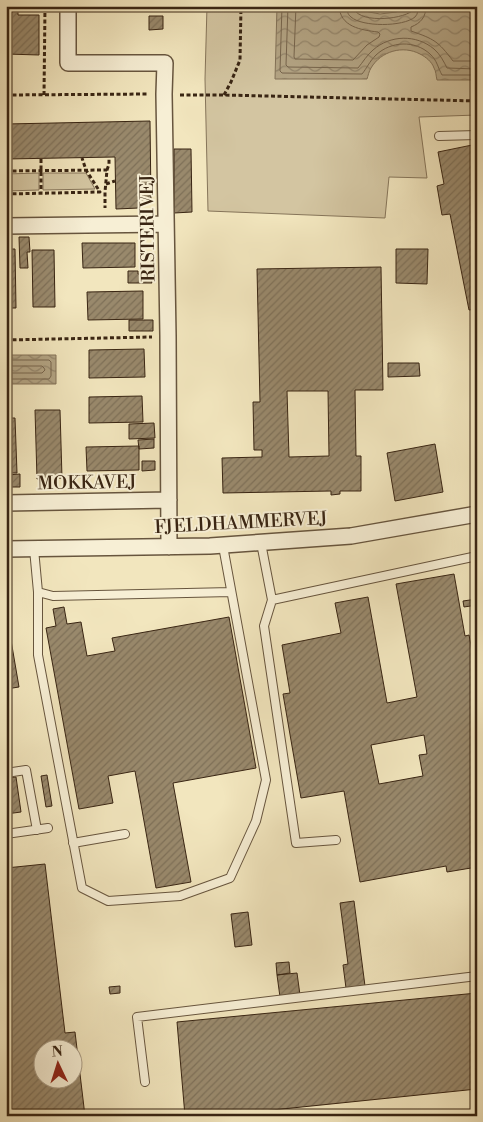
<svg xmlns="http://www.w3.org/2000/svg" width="483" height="1122" font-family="'Libre Bodoni',serif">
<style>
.green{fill:#d3c5a1;stroke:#86755a}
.water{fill:url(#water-waves);stroke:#827157}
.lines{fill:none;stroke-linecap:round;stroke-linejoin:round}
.shore{stroke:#76644c;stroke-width:1}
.building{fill:url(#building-hatch);stroke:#392513;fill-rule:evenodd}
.lane-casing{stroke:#67553e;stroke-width:10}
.street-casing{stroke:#67553e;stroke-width:18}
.path{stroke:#392513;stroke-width:3;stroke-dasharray:4 2.5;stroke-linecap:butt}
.lane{stroke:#f7efd5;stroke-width:8}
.street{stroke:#f7efd5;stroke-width:15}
.labels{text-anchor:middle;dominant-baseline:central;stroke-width:4;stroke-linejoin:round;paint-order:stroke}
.street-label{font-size:18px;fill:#392513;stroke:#f7efd5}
</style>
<defs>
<pattern id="water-waves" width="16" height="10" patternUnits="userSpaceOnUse" patternTransform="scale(1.25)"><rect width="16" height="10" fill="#b3a484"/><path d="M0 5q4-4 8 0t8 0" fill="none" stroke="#93856b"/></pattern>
<pattern id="building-hatch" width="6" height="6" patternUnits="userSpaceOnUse" patternTransform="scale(1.25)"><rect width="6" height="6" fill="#99896c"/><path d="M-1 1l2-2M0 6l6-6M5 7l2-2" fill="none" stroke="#7e7058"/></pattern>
</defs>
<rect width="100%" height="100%" fill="#f2e6be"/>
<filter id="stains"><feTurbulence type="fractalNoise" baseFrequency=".004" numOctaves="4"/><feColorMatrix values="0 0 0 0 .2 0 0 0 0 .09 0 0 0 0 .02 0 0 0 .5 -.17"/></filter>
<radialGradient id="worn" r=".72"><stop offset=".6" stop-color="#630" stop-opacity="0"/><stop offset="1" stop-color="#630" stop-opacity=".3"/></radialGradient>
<path class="green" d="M207 6H477V115L419 117 427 178 389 177 385 218 208 211 205 79Z
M39 173V190L6 191V174Z
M43 173H86L95 189 43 190Z"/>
<path class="water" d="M277 6H352L369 12 380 14 396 12 413 6H477V80H437C436 76 436 71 434 68 432 62 426 57 420 54 403 45 381 51 371 68 369 71 368 76 367 79H275Z
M6 355H56V384H6Z"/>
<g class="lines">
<path class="shore" d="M282 6 280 71 282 73 362 74C367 68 369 62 376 55 391 41 415 40 430 54 437 60 438 68 442 75H477
M288 6 286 65 288 67 358 68C363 62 367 55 373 50 390 35 416 34 434 49 440 54 444 62 447 68L477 69
M296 6 294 57 295 59 353 60 367 45 379 37 380 34 378 32C361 30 340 27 339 6
M347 6C347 10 347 14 351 17 362 27 403 27 415 17 418 14 418 10 419 6
M353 6C355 24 401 20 412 11V6
M426 6C426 17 421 23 411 27V31C434 39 438 41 453 61H477
M6 360H49L51 362V376L49 379H6
M6 366H42L44 368 45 370 42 373H6"/>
</g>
<path class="building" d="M6 6H18V15H39V55L6 54Z
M149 16H163V29L149 30Z
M150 121 151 203H139V208L116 209 115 157 6 159V124Z
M477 144V309L469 310 450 214 442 215 437 186 444 184 438 152Z
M174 149H191L192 212 174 213Z
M19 237H29L30 252H27L28 268H20Z
M82 243H135V267L83 268Z
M6 249H15L16 308H6Z
M396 249H428L427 284 396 283Z
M32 250H54L55 307H33Z
M381 267 383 390H355L356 456H361V491H340V494L331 495V491L223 493 222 458 262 457V450H254L253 402H260L257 269ZM287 391H328L329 456 289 457Z
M128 271H138V274H152V283H128Z
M143 291V319L88 320 87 292Z
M129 320H153V331H129Z
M477 344V366L473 345Z
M144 349 145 377 89 378V350Z
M388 363H419L420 376 388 377Z
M142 396 143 422 89 423V397Z
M35 410H60L62 478 37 479Z
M6 418H15L17 473H6Z
M154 423 155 438 129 439V424Z
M154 439V448L139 449 138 440Z
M435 444 443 492 395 501 387 453Z
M139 446V470L87 471 86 447Z
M142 461H155V470L142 471Z
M20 474V487H6V475Z
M454 574 465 636 469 635 477 676V867L447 872 446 866 360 882 344 791 301 798 283 694 290 693 282 645 341 633 335 603 368 597 387 703 417 697 396 584ZM424 735 427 754 419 755 423 776 379 784 371 745Z
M477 599V605L464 607 463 601Z
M64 607 67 624 81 622 87 656 115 651 112 638 229 617 256 768 173 783 191 882 156 888 135 771 108 776 113 803 79 809 46 628 56 626 53 609Z
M6 611 19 687 6 689Z
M47 775 52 806 46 807 41 776Z
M16 777 21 812 6 814V778Z
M45 864 65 1033 75 1032 85 1116H6V868ZM42 1050H72V1080H42Z
M354 901 365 986 346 988 343 965 348 964 340 903Z
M248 912 252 945 235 947 231 914Z
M289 962 290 973 277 975 276 963Z
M297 973 300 995 280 997 277 975Z
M120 986V993L110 994 109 987Z
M477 993V1089L214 1116H185L177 1022Z"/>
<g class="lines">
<g class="lane-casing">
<path id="lane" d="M439 136 477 135
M475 515 477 527
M261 543 272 600 477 556
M34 549 38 592 53 596 231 592
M38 592V655L82 888 108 901 180 896 230 878 256 821 266 780 223 546
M272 600 264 626 296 843 336 840
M6 773 26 770 37 830
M6 834 48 828
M73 843 125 834
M145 1082 137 1017 477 976"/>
</g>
<g class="street-casing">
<path id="street" d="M68 6V63H165L164 94 168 336 169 547
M6 226 166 224
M6 503 169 500
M6 549 210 546 351 536 477 514"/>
</g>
<path class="path" d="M6 95 149 94
M44 95 45 6
M180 95H224L477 101
M224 95 231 82 240 60 241 6
M41 159V193
M107 170 109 164V158
M6 171 107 170 105 192V208
M106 184 115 181
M6 194 100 192 86 170 82 158
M6 340 152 337"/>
<use href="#lane" class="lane"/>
<use href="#street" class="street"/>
</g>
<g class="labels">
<g class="street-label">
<text transform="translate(148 228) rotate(-91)">RISTERIVEJ</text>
<text transform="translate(87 483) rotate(-1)">MOKKAVEJ</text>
<text transform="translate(241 523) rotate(-3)">FJELDHAMMERVEJ</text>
</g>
</g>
<rect width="483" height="1122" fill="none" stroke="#f2e6be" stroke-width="25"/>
<rect x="8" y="8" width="468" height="1107" fill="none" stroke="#392513" stroke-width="2.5"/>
<rect x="12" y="12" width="458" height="1097" fill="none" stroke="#392513"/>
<g transform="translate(58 1064) rotate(356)"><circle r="24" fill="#f7efd5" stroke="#ab9e87"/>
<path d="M0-4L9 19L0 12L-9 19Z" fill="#8f2418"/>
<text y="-8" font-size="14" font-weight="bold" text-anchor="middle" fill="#392513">N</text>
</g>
<rect width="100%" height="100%" filter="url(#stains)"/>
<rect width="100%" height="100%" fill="url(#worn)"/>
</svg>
